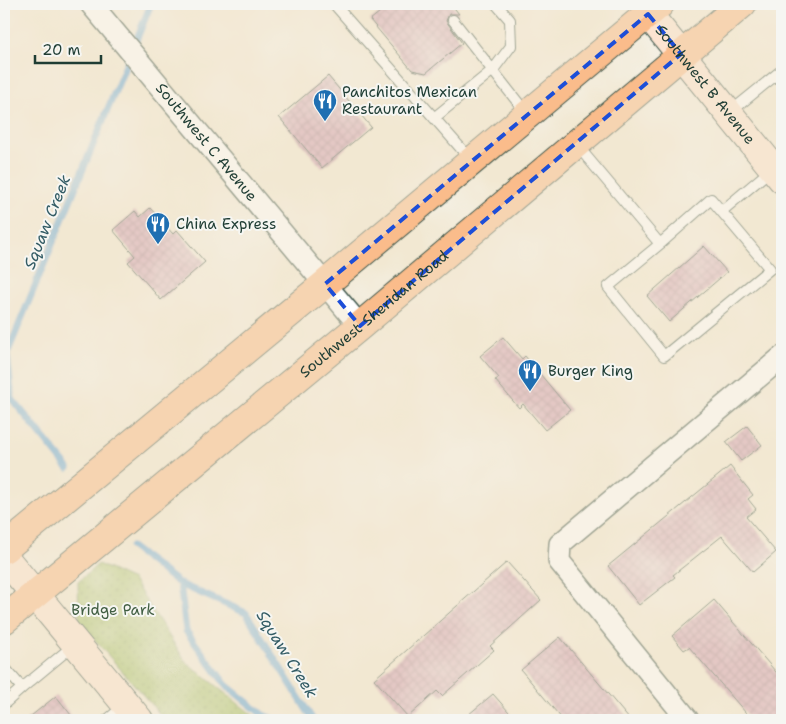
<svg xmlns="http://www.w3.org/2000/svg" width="786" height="724" font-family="'Shantell Sans',sans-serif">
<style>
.park{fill:url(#park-dots);stroke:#628050}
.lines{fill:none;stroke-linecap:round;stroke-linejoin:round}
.stream{stroke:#62a6d7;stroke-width:7}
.building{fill:url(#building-cross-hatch)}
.lane-casing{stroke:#3f574c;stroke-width:12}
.street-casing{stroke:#3f574c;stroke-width:24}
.secondary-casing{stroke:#3f574c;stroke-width:30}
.primary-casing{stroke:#3f574c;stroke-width:30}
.lane{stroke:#fff;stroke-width:10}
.street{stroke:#fff;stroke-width:21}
.secondary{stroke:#fde4d1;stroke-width:28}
.primary{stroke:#fabc8b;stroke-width:28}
.marked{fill:none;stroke:#1d4ed8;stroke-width:4;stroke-dasharray:10 6;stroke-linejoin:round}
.labels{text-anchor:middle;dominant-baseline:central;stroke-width:4;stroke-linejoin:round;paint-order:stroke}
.street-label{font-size:15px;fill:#1f3d34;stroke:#f6f6f2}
.poi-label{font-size:15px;fill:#1f3d34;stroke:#f6f6f2;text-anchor:start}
.park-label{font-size:15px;fill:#415e42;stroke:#f6f6f2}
.water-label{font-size:16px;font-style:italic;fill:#335c65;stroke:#f6f6f2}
</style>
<defs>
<pattern id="park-dots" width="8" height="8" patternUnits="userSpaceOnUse" patternTransform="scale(1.25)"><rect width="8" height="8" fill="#a6c36b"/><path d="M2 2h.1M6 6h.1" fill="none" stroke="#87a059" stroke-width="1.8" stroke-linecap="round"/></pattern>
<pattern id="building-cross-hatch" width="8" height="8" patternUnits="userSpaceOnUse" patternTransform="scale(1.25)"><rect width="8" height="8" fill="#d3a2b5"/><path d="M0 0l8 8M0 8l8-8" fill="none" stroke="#ab8594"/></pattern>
</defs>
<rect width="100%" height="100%" fill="#f6f6f2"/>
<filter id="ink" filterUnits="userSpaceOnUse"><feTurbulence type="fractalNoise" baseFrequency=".02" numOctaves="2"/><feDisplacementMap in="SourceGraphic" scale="10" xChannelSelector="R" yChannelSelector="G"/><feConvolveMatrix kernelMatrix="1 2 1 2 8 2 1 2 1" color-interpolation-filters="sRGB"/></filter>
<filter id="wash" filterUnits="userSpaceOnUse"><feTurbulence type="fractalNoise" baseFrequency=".0096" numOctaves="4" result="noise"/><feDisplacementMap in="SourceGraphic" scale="20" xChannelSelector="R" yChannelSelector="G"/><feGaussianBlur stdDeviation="1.12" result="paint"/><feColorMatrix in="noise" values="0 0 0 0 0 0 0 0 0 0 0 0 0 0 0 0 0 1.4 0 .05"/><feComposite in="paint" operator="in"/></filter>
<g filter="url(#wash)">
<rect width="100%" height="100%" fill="#f2e8d2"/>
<path class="park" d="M98 564 133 580 186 662 259 720H165L79 622 78 582Z"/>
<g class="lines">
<path class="stream" d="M68 468 12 399 7 354 151 4
M131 547 180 584 246 613 313 720
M180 584 186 631 226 685 263 715 275 720"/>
</g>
<g id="blocks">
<path class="building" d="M390 4H451L459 14H449L446 21 462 43 426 73 412 70 370 20Z
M328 76 371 127 322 168 279 117Z
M150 208 173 234 177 230 205 262 161 300 128 262 135 256 113 230 135 211 140 217Z
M704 246 727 272 669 322 647 296Z
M503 337 522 359 525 356 570 410 545 430 523 404 519 408 495 380 499 378 480 356Z
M747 426 762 445 741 461 726 442Z
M730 466 753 495 748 499 756 509 746 517 776 552 753 572 722 536 673 575 675 577 639 605 608 566Z
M507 562 541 600 490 646 494 650 442 696 437 691 408 717 374 679Z
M714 600 782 679V720H752L689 647 684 650 672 636Z
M560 637 630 720H563L521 670Z
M493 694 516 720H462Z
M56 696 75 720H26Z"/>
</g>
</g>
<g filter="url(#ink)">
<use href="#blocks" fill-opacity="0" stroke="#3f574c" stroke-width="1"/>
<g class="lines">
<g class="lane-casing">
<path id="lane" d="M334 4 472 161
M453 20 527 114
M729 113 782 70
M434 118 493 70 511 46 510 20 496 4
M576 144 660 244 711 199 770 269 664 356 608 287 660 244
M722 211 773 168
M4 667 22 688 75 644
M4 704 22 688
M107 720 125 705"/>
</g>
<g class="street-casing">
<g id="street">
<path id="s1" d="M91 4 360 326"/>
<path d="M688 720 559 561 560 544 782 357"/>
</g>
</g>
<g class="secondary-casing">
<g id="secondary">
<path id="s2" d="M648 14 782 179"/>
<path d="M4 557 139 720"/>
</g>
</g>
<g class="primary-casing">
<g id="primary">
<path d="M4 549 325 284 660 4"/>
<path id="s3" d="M4 620 360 326 742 4"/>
</g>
</g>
<use href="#lane" class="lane"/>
<use href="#street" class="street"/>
<use href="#secondary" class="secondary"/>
<use href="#primary" class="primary"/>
</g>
</g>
<path d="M0 0H786V724H0ZM648 14 681 54 360 326 325 284Z" fill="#f2e8d2" fill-opacity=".55" fill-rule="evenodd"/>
<path class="marked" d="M648 14 681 54 360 326 325 284Z"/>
<defs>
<g id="restaurant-pin" transform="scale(1.25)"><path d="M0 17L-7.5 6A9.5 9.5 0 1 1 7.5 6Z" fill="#1f6fb2" stroke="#f6f6f2"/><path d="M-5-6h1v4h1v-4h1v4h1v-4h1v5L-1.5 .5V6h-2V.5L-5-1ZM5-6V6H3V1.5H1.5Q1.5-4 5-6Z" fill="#fff"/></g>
</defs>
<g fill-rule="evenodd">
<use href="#restaurant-pin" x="325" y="101"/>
<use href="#restaurant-pin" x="158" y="224"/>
<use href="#restaurant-pin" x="530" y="371"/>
</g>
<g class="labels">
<g class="street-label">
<text stroke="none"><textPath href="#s2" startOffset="91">Southwest B Avenue</textPath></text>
<text stroke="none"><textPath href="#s1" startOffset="180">Southwest C Avenue</textPath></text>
<text stroke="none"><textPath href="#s3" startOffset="480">Southwest Sheridan Road</textPath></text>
</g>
<g class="poi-label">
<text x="342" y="92">Panchitos Mexican<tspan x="342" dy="17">Restaurant</tspan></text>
<text x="176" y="224">China Express</text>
<text x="548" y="371">Burger King</text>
</g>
<g class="park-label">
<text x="113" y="610">Bridge Park</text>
</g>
<g class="water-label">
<text transform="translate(47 222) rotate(-68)">Squaw Creek</text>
<text transform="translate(287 654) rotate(58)">Squaw Creek</text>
</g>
</g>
<rect width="786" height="724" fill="none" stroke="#f6f6f2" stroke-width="20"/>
<path d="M35 55v8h66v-8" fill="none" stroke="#1f3d34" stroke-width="2.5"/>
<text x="42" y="55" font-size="15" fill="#1f3d34" stroke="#f6f6f2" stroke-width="4" paint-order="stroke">20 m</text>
</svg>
